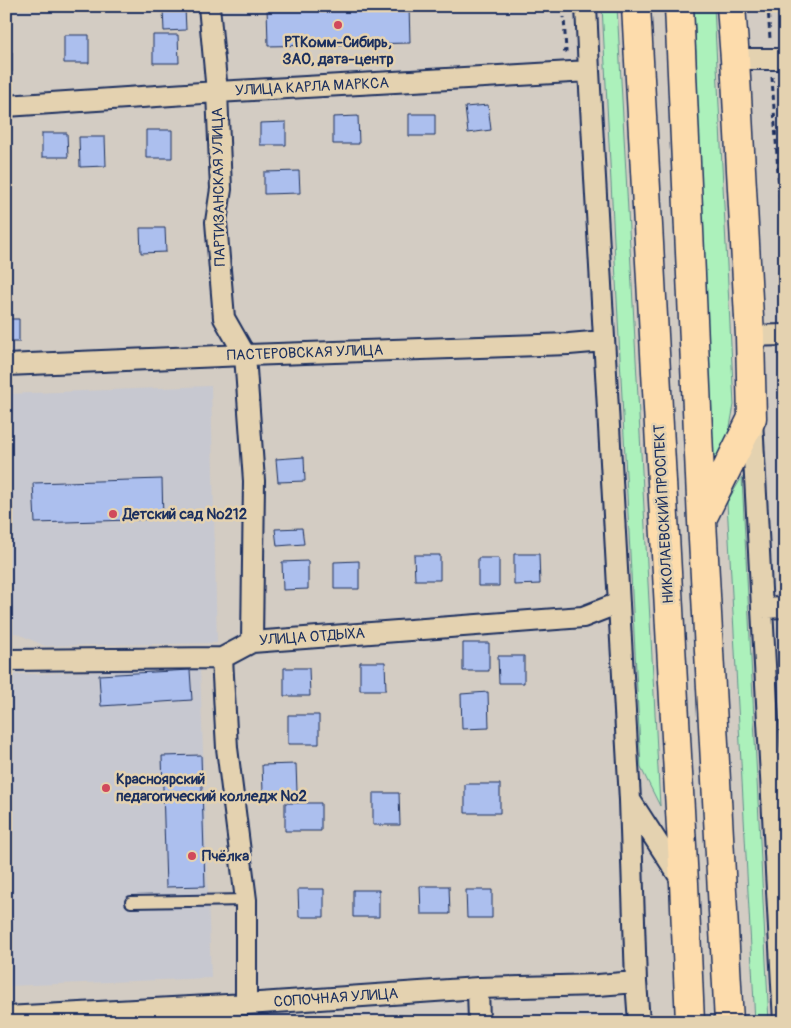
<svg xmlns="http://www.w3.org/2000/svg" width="791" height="1028" font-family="Pangolin,sans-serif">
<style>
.built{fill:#c7c8d0}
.green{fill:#acf1bb;stroke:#64908c}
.building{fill:#acbfee;stroke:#1b2f5e}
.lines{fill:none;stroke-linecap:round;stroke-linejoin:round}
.lane-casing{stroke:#1b2f5e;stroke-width:14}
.street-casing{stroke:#1b2f5e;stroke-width:24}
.primary-casing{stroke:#1b2f5e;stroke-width:31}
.path{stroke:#1b2f5e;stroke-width:3;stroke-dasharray:5 4;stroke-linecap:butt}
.lane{stroke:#e4d2b0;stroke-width:10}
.street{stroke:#e4d2b0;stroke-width:20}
.primary{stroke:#fddcac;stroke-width:28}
.poi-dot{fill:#d1495b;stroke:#e4d2b0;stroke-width:2}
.labels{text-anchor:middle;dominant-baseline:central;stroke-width:5;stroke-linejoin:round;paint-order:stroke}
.poi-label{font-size:15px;font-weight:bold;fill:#1b2f5e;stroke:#e4d2b0;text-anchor:start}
.street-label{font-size:15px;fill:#1b2f5e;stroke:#e4d2b0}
</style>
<rect width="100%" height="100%" fill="#d3ccc3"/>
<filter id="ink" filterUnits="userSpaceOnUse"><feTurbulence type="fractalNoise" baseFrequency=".02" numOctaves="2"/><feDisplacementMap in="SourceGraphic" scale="10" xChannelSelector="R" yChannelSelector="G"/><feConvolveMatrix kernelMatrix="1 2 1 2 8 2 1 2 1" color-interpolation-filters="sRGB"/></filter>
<g filter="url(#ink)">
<path class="built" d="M211 386 217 643 45 646 16 633 6 634V394Z
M200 668 211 978 6 986V675Z"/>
<path class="green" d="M602 6H617L660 806 641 768Z
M694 6H714L734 405 727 443 712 465Z
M742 477 769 1022H755L727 502Z"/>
<path class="building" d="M267 6H409L410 43 268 46Z
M185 8 186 30 164 31 163 9Z
M64 35H89V63H64Z
M153 35H178L179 63H153Z
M6 52H12V72H6Z
M488 105 491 130 468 133 465 107Z
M409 114H435V136H409Z
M358 116 359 144H333V117Z
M286 122V145H260V123Z
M146 130H172V158H146Z
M42 133H67L68 157H42Z
M79 137H105L106 166 80 167Z
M299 171 300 193 264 194V172Z
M140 228H165L166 252 141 253Z
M6 319H19V342H6Z
M304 457 305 481 278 482 276 459Z
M162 479 163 519 35 523 33 483Z
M302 528 304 544 277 546 275 529Z
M514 554H539L540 584 514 585Z
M414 555H440V580H415Z
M478 558H499V586H478Z
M308 561V589L283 590 282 562Z
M359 561V589H334V562Z
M463 643H489V671H463Z
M498 656H524V683H499Z
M360 662H385L386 690H360Z
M284 668H309L310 696H284Z
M190 670 192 700 101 706 99 675Z
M488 692 489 728 462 729 461 694Z
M288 715H319V744H288Z
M201 755 205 886 166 887 162 756Z
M296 764 297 792H263L262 765Z
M465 784H500V813H465Z
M373 793H399L400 825H373Z
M285 803H321V831H285Z
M420 886H449L450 914H421Z
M298 889H324V917H299Z
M353 890H379V917H353Z
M466 890H492V918H467Z"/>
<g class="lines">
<g class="lane-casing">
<path id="lane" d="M131 902 246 900"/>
</g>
<g class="street-casing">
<path id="street" d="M209 6 217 92 221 189 216 222 224 318 245 355 254 481 252 642 222 658 227 748 246 900V1004
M586 6 589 71 630 800 636 982 639 1022
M735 59H785
M6 106 217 92 589 71
M750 336 785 335
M6 365 245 355 569 344 604 341
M752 420 784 1022
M762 608 785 607
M6 660 222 658 252 642 583 617 619 603
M630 800 683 882
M478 988 479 1022
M6 1017 246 1004 478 988 598 985 636 982"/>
</g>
<g class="primary-casing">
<path id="primary" d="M636 6 684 883 690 1022
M679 6 702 521 729 1022
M703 517 752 418 750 336 735 59 731 6"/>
</g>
<path class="path" d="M768 6 770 39
M563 51H566L564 17
M772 77 785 283"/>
<use href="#lane" class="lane"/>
<use href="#street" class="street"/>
<use href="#primary" class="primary"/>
</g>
</g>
<g class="poi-dot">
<circle cx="338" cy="25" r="5"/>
<circle cx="113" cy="514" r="5"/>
<circle cx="106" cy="788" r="5"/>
<circle cx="192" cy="856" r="5"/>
</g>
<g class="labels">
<g class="poi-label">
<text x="338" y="42" text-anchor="middle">РТКомм-Сибирь,<tspan x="338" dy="17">ЗАО, дата-центр</tspan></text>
<text x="123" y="514">Детский сад №212</text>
<text x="116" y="779">Красноярский<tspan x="116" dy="17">педагогический колледж №2</tspan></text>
<text x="202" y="856">Пчёлка</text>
</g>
<g class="street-label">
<text transform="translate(312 87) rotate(-3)">УЛИЦА КАРЛА МАРКСА</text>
<text transform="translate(219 187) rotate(-91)">ПАРТИЗАНСКАЯ УЛИЦА</text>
<text transform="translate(305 353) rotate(-2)">ПАСТЕРОВСКАЯ УЛИЦА</text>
<text transform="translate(664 514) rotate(-93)">НИКОЛАЕВСКИЙ ПРОСПЕКТ</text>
<text transform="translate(312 637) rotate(-4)">УЛИЦА ОТДЫХА</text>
<text transform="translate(336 998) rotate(-4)">СОПОЧНАЯ УЛИЦА</text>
</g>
</g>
<rect width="791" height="1028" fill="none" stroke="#e4d2b0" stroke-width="25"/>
<rect x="12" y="12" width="766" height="1003" fill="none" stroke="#1b2f5e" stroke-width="2" filter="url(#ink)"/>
</svg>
